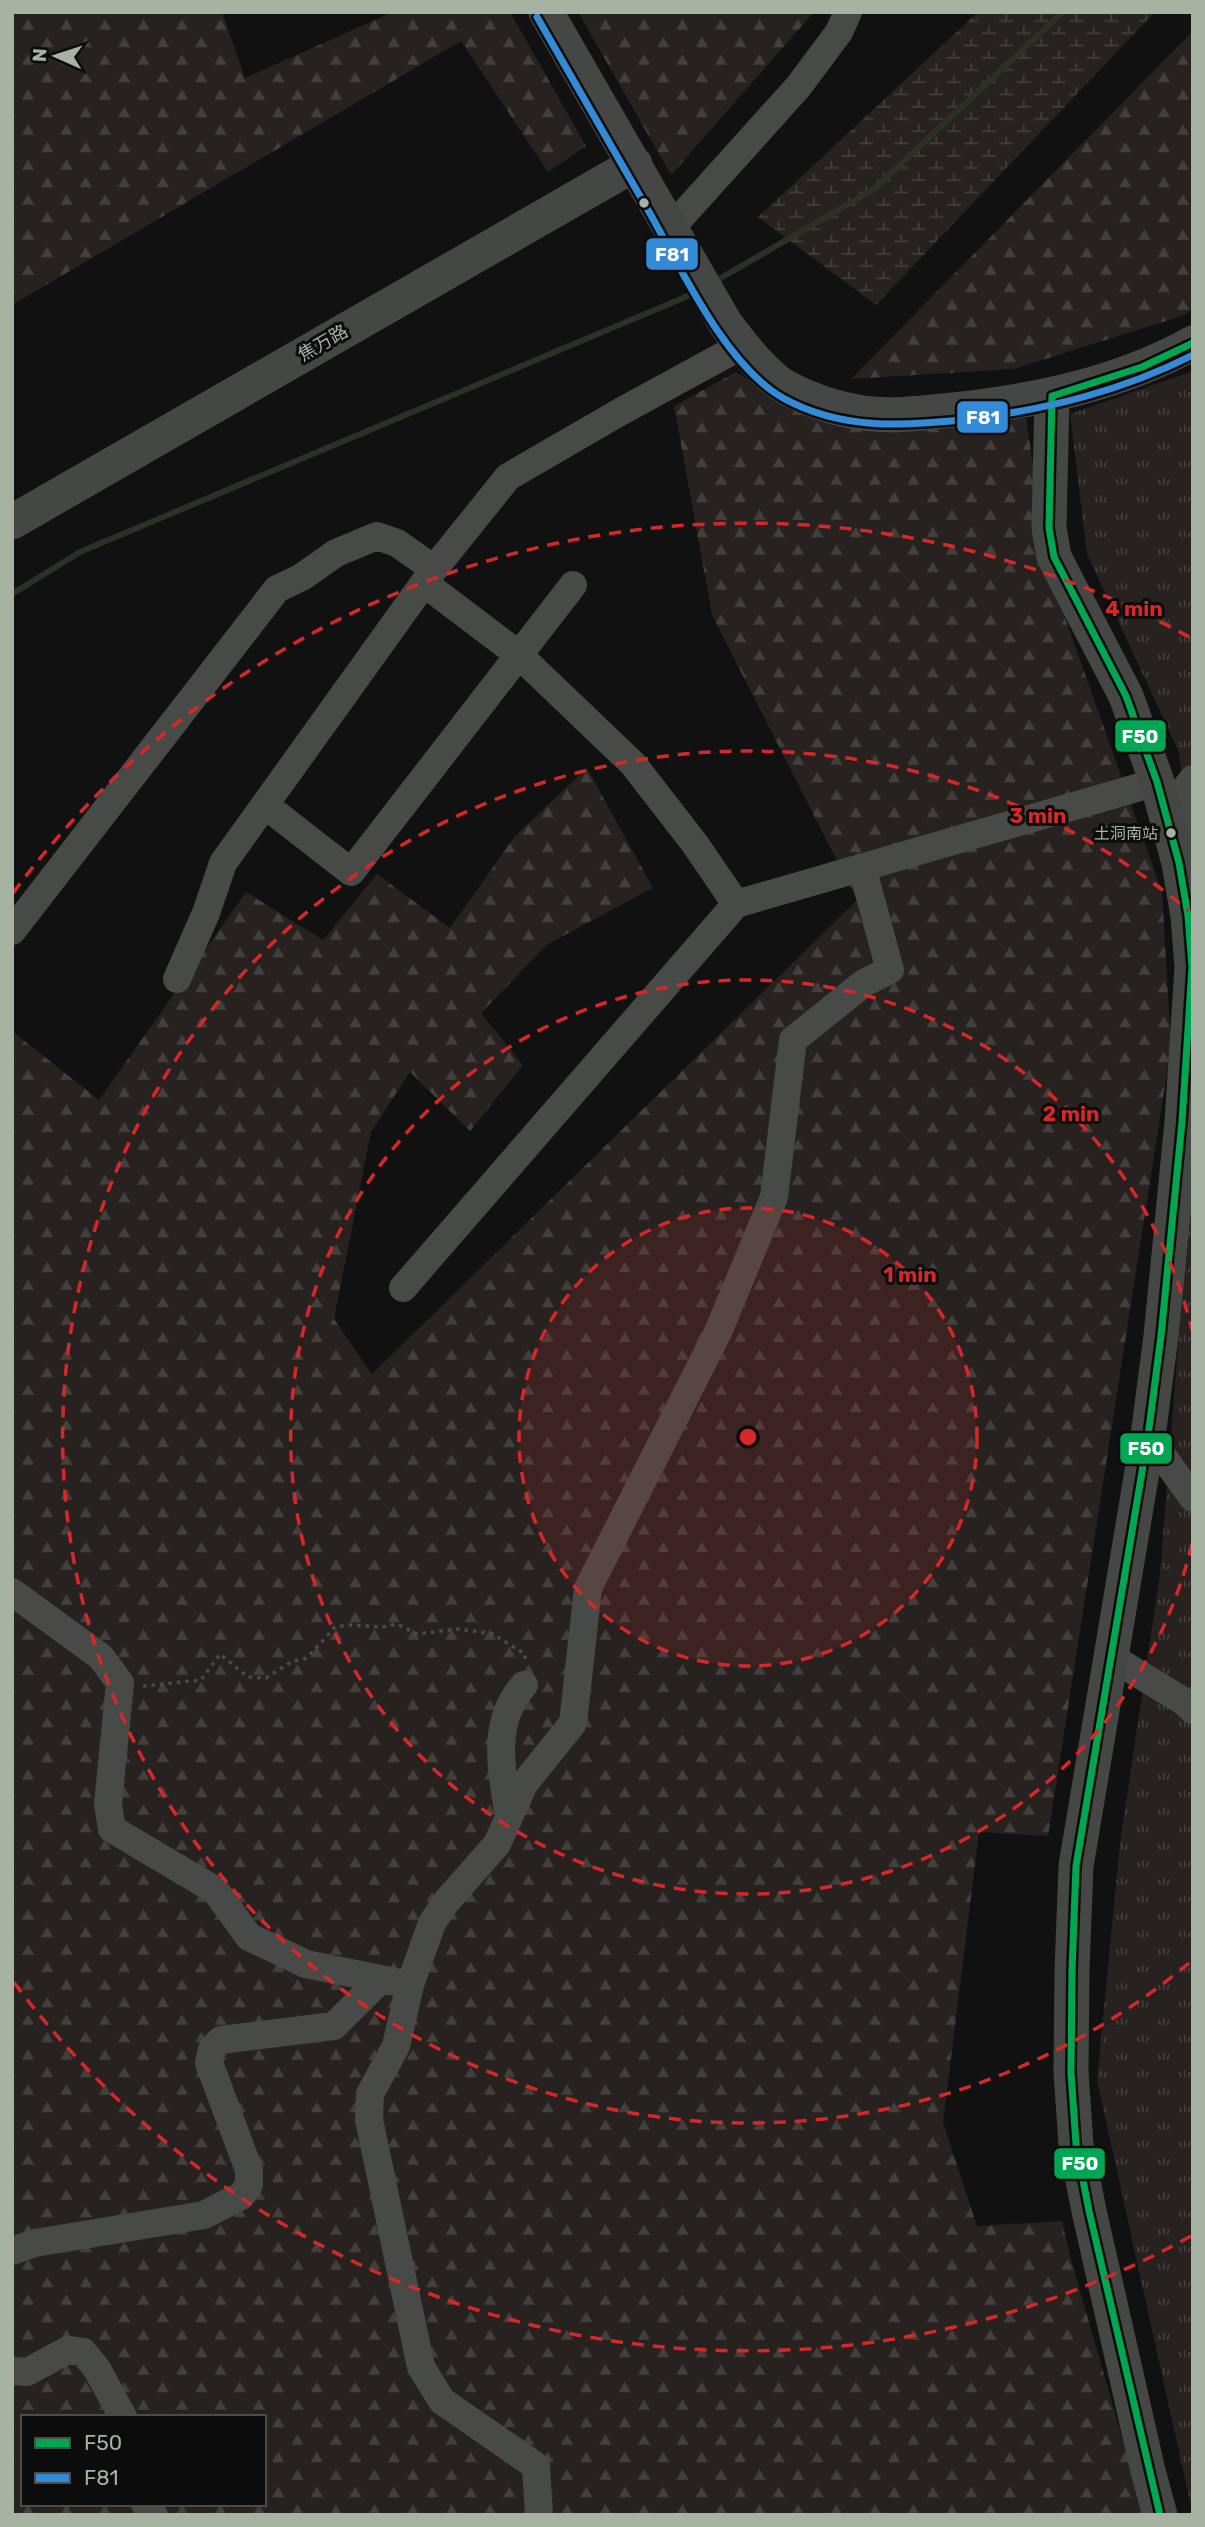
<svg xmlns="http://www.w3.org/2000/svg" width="1205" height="2527" font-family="Rubik,'Noto Sans SC',sans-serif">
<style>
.forest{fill:url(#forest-firs);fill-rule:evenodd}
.wetland{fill:url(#wetland-marsh)}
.park{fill:url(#park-tufts)}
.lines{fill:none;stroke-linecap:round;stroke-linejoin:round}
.stream{stroke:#2b3125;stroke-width:6}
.path{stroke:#484c48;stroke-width:3.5;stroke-dasharray:3.5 5;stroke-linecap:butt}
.minor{stroke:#474a46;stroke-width:28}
.major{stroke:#444743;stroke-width:35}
.bus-1-casing{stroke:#0b0c0b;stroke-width:12}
.bus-2-casing{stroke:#0b0c0b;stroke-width:12}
.bus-1{stroke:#00a651;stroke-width:7}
.bus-2{stroke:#338bd7;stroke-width:7}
.ring{fill:none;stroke:#d62828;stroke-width:3.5;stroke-dasharray:12 9}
.bus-dot{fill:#a6b2a2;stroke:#0b0c0b;stroke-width:2.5}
.labels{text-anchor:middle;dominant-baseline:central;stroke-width:6;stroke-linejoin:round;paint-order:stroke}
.bus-label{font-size:16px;fill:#a6b2a2;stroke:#0b0c0b;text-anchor:end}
.street-label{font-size:18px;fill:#a6b2a2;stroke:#0b0c0b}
.centre{fill:#d62828;stroke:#0b0c0b;stroke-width:3.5}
.ring-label{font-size:21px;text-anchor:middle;font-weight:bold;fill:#d62828;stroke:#0b0c0b;stroke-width:6;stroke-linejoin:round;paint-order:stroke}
.line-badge{stroke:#0b0c0b;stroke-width:2.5}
.badge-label{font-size:19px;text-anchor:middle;font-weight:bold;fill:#fff}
</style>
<defs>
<pattern id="forest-firs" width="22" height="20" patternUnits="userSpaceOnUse" patternTransform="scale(1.75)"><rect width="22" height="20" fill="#272120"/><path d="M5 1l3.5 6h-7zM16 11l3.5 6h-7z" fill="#433f3d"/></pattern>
<pattern id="wetland-marsh" width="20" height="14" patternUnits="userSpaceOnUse" patternTransform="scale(1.75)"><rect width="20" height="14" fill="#272120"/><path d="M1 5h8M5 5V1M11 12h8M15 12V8" fill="none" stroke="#433f3d"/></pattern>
<pattern id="park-tufts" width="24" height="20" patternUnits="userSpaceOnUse" patternTransform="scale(1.75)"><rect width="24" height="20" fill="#272120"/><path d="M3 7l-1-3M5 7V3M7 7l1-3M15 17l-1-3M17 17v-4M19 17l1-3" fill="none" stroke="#433f3d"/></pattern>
</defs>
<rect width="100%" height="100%" fill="#101110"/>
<path class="forest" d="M12 12H222L245 78 393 12H510L586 146 548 172 461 41 12 305Z
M578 12H814L671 175Z
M1193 31V308L1185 315 1014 369 851 379Z
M736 372 798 409 878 431 1026 418 1049 572 1162 892 1171 1047 1048 1836 979 1832 943 2122 977 2226 1062 2221 1071 2259 1144 2515H12V1031L99 1100 246 892 323 940 377 874 450 928 515 836 587 768 653 888 548 944 481 1013 523 1065 470 1131 410 1072 371 1132 334 1319 372 1374 857 900 712 615 674 406ZM23 2417H264V2504H23Z"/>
<path class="wetland" d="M978 12H1155L876 305 758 217Z"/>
<path class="park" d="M1193 371V841L1178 750 1087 554 1070 414Z
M1193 1156V2515L1097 2081 1120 1843 1160 1574Z"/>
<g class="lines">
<path class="stream" d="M714 282 874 189 1063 12
M12 594 80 552 695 293"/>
<path class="path" d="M143 1686 201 1680 220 1654 248 1677 266 1678 291 1662 307 1658 335 1627 350 1625 382 1627 397 1624 417 1634 458 1629 493 1634 525 1654V1663"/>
<path class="minor" d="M671 228 798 87 839 32 848 12
M424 583 519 655 633 764 695 844 736 904
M265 805 351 872 573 585
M1180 849 1185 789 1193 779
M12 931 277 589 302 577 336 553 377 536 397 543 434 569
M177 979 206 913 223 863 434 569 508 477 620 412 741 346
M403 1288 736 904 1157 782
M1148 1436 1193 1498
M12 1592 101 1657 120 1683 108 1804 112 1829 215 1890 249 1937 306 1964 410 1985
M1111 1657 1183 1701 1193 1710
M509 1817C502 1771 490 1723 524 1685
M12 2251 35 2243 204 2215 241 2196 249 2185V2170L209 2063 212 2049 221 2040 334 2026 381 1979
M12 2371 27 2372 68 2350 83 2352 97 2369 123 2417
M145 2504 154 2515
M539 2515 536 2466 442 2401 421 2367 369 2120 370 2094 396 2046 410 1985 432 1923 446 1902 497 1844 524 1784 573 1723 588 1588 718 1332 774 1197 793 1040 864 983 890 970 862 867"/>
<path class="major" d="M546 12 725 323C739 342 766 376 787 388 811 401 836 409 863 413 893 417 923 413 953 410 1036 401 1119 384 1193 343
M1052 396 1049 528 1054 557 1126 696 1157 782 1179 863 1188 916 1192 967 1182 1122 1161 1336 1148 1436 1076 1866 1072 1970 1071 2073 1076 2144 1089 2211 1148 2471 1160 2515
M12 522 635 164"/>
<g class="bus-1-casing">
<path id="bus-1" d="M1052 396 1049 528 1054 557 1126 696 1157 782 1179 863 1188 916 1192 967 1182 1122 1161 1336 1148 1436 1076 1866 1072 1970 1071 2073 1076 2144 1089 2211 1160 2515
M1052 396 1142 367 1193 343"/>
</g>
<g class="bus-2-casing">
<path id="bus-2" d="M537 17C574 82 611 146 648 210 681 268 725 365 783 398 842 431 906 426 970 419 1048 409 1122 391 1193 355"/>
</g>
<use href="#bus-1" class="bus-1"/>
<use href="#bus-2" class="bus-2"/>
</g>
<circle cx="748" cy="1437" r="229" fill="#d62828" fill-opacity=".12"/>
<g class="ring">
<circle cx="748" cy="1437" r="229"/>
<path d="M1192 1544A457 457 0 1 1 1192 1330"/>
<path d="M1189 1963A686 686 0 1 1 1189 911"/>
<path d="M1191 2236A914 914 0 0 1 13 1981M13 893A914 914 0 0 1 1191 638"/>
</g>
<g class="bus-dot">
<circle cx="644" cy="203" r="6"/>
<circle cx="1171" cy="833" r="6"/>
</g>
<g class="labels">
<g class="bus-label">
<text x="1158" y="833">土洞南站</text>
</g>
<g class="street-label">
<text transform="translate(323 343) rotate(-30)">焦万路</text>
</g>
</g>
<circle cx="748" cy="1437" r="10" class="centre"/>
<g class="ring-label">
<text x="1134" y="616">4 min</text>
<text x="1038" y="823">3 min</text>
<text x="1071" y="1121">2 min</text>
<text x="910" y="1282">1 min</text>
</g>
<g class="line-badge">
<rect x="645" y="237" width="54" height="34" rx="7" fill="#338bd7"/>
<rect x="956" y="400" width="53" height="34" rx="7" fill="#338bd7"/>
<rect x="1114" y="719" width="53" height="34" rx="7" fill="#00a651"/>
<rect x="1119" y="1432" width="54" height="33" rx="7" fill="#00a651"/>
<rect x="1053" y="2147" width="53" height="33" rx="7" fill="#00a651"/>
</g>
<g class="badge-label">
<text x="672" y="261">F81</text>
<text x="983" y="424">F81</text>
<text x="1140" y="743">F50</text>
<text x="1146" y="1455">F50</text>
<text x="1080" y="2170">F50</text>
</g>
<rect width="1205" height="2527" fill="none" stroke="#a6b2a2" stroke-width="28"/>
<rect x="21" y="2415" width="245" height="91" fill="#0b0c0b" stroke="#494e47" stroke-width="2"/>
<rect x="35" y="2438" width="35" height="10" fill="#00a651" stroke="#494e47" stroke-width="2"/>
<text x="84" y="2450" font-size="21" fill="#a6b2a2">F50</text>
<rect x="35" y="2473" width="35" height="10" fill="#338bd7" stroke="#494e47" stroke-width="2"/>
<text x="84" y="2485" font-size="21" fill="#a6b2a2">F81</text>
<g transform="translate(56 56) rotate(273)" stroke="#0b0c0b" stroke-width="5" paint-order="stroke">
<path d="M0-5L12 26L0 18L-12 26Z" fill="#a6b2a2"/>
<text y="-10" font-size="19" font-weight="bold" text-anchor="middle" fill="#a6b2a2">N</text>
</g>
</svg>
